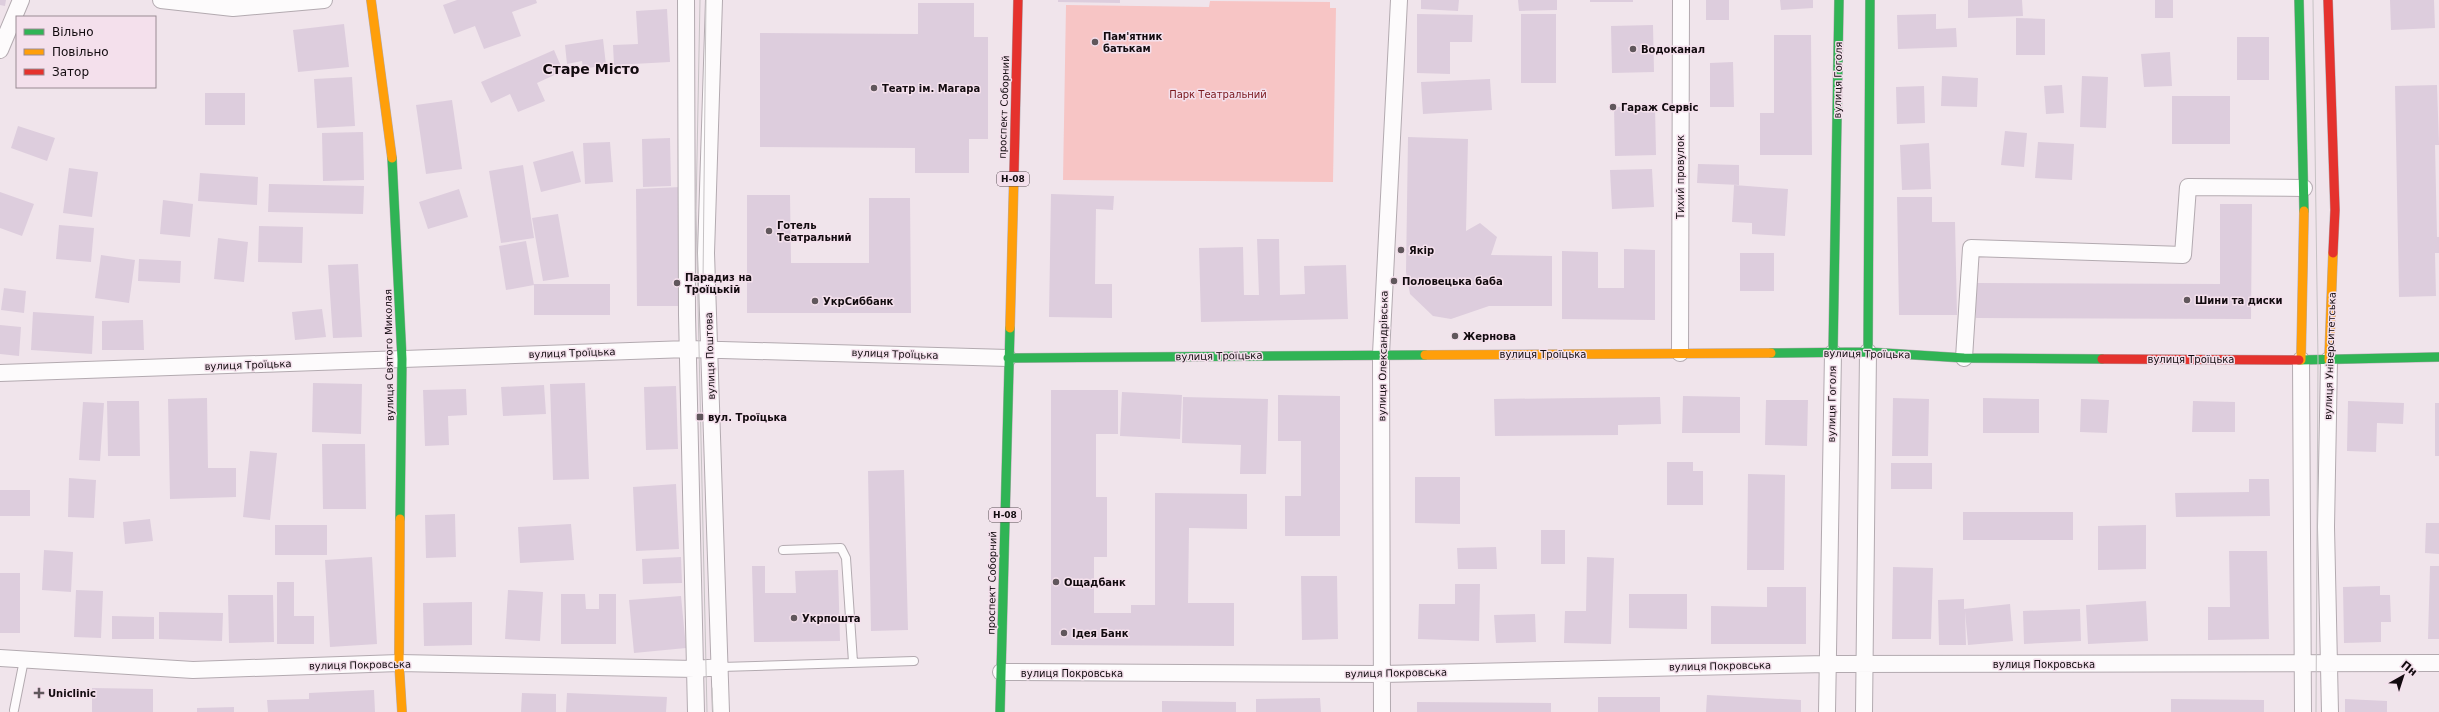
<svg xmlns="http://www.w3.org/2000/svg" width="2439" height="712" font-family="'DejaVu Sans',sans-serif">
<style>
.green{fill:#f7c5c5}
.building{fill:#ddcddd}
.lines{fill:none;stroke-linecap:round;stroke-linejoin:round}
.lane-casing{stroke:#b3aab0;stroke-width:10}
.street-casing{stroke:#b3aab0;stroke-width:18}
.fast-casing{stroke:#b3aab0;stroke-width:10}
.slow-casing{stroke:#b3aab0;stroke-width:10}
.jam-casing{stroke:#b3aab0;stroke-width:10}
.lane{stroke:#fdfbfc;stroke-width:8}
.street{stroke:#fdfbfc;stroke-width:16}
.fast{stroke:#30b455;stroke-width:9}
.slow{stroke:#ff9f0a;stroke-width:9}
.jam{stroke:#e5322d;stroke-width:9}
.tram{stroke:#c6c2c4;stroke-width:1}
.poi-dot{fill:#60575c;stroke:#f4e0ec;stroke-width:1.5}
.labels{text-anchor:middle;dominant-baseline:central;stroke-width:3;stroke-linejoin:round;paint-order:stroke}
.shield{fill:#f4e0ec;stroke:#564b51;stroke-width:1}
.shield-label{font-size:9px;font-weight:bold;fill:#120b0f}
.poi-label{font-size:10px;font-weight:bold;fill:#120b0f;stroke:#f4e0ec;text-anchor:start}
.street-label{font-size:10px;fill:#120b0f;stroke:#f4e0ec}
.park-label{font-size:10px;fill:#79161c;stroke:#f4e0ec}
.district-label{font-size:14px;font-weight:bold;fill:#120b0f;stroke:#f4e0ec}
</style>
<rect width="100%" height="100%" fill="#f0e4eb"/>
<path class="green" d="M1210 1 1330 2V8H1336L1333 182 1063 180 1066 5 1209 7Z"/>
<path class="building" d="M0 0H6L5 6 0 5Z
M457 0H536L537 3 512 12 521 36 484 49 475 26 454 34 443 5Z
M1058 0H1120V3L1058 2Z
M1421 0H1459L1458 11 1421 9Z
M1518 0H1557V10L1519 11Z
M1590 0H1633V2H1590Z
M1706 0H1729V20H1706Z
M1780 0H1813V8L1781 10Z
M1968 0H2022L2023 16 1968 18Z
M2155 0H2173V18H2155Z
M2390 0H2434L2435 28 2391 30Z
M918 3H974V37H988V139H969V173H915V148L760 147V33L918 34Z
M667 9 670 62 614 65 613 45 638 44 636 11Z
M1417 14 1473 15 1472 42H1450V74L1417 73Z
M1521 14H1556V83H1521Z
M1936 14V29L1956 28 1957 47 1898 49 1897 15Z
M2016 18 2045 19V55H2016Z
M344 24 349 67 298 72 293 30Z
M1653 25 1654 72 1612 73 1611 26Z
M1774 35H1811L1812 155H1760V113H1774Z
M2237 37H2269V80H2237Z
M603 39 606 65 583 69 582 61 567 64 565 45Z
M554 50 563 71 537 83 545 101 518 112 510 94 491 103 481 82Z
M2170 52 2172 86 2144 87 2141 54Z
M1733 62 1734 107H1710V63Z
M1942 76 1978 78 1977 107 1941 106Z
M2082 76 2108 77 2106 128 2080 127Z
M352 77 355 126 317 128 314 79Z
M1490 79 1492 110 1423 114 1421 82Z
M2062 85 2064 113 2046 114 2044 86Z
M2437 85 2439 145H2435L2437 237H2439V253H2435L2436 296 2399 297 2395 86Z
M1924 86 1925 123 1897 124 1896 87Z
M205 93H245V125H205Z
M2172 96H2230V144H2172Z
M452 100 462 169 426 174 416 105Z
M1655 106 1656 155 1615 156 1614 107Z
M18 126 55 138 47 161 11 148Z
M2005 131 2027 133 2024 167 2001 165Z
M363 132 364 180 323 181 322 133Z
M1408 137 1468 139 1466 231 1480 223 1497 237 1491 255 1552 256V306H1489L1451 319 1433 316 1410 294 1406 272Z
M670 138 671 186 643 187 642 139Z
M610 142 613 182 585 184 583 143Z
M2038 142 2074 144 2072 180 2035 178Z
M1929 143 1931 189 1902 190 1900 145Z
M573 151 581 182 541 192 533 162Z
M1698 164 1739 165V185L1697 183Z
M523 165 534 238 501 243 489 171Z
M69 168 98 172 92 217 63 213Z
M1652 169 1654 207 1612 209 1610 170Z
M200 173 258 177 257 205 198 201Z
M269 184 364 186 363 214 268 212Z
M1734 185 1788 189 1785 236 1752 234V223L1732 222Z
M681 187 683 306H637L636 189Z
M459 189 468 217 428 229 419 202Z
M0 192 34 204 22 236 0 228Z
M1051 194 1114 196 1113 210 1096 209 1095 284H1112V318L1049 317Z
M747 195H790L791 263H869V198H910L911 313H747Z
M1897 197H1932V222H1955L1957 315H1899Z
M163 200 193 204 190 237 160 234Z
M2220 204H2252L2251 319 1976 318V283L2220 284Z
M558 214 569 277 543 281 532 218Z
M59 225 94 228 91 262 56 259Z
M259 226 303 227 302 263 258 262Z
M218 238 248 242 244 282 214 279Z
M1257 239H1279L1280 295 1305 294 1304 266 1346 265 1348 319 1201 322 1199 248 1243 247 1244 295H1259Z
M526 241 534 285 506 290 499 246Z
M1624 249 1655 250V320L1562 319V251L1598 252V288H1624Z
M1740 253H1774V291H1740Z
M101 255 135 260 129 303 95 298Z
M139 259 181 261 180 283 138 281Z
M358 264 362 337 333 338 328 265Z
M534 284H610V315H534Z
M4 288 26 291 24 313 1 310Z
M322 309 326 337 295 340 292 312Z
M33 312 94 316 92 354 31 350Z
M143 320 144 350H102V321Z
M0 325 21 327 19 356 0 354Z
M313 383 362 384 361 434 312 432Z
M585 383 589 479 553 480 550 384Z
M544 385 546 414 503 416 501 387Z
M676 386 678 449 646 450 644 387Z
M466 389 467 415 448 416 449 445 425 446 423 390Z
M1051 390H1118V434H1096V497H1107V557H1094V613H1131V605H1155V493L1247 494V529L1189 528 1188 603H1234V646L1051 645Z
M1122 392 1182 395 1180 439 1120 436Z
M1278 395 1340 396V536H1285V496H1301V441H1278Z
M1683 396 1740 397V433H1682Z
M1183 397 1268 399 1266 474H1240L1241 445 1182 443Z
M1660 397 1661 424 1618 425V435L1495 436 1494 399Z
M207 398 208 468H236V497L170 499 168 399Z
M1893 398 1929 399 1928 456H1892Z
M1983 398 2039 399V433H1983Z
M2081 399 2109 400 2107 433 2080 432Z
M1766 400H1808L1807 446 1765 445Z
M107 401H139L140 456H108Z
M2193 401 2235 402V432H2192Z
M2348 401 2404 403 2403 424 2377 423 2376 452 2347 451Z
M83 402 104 403 100 461 79 460Z
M2435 403H2439V456H2435Z
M322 444H365L366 509H323Z
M250 451 277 453 270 520 243 517Z
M1667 462H1693V471H1703V505H1667Z
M1891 463H1932V489H1891Z
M904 470 908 630 871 631 868 471Z
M1748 474 1785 475 1784 570H1747Z
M1415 477H1460V524L1415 523Z
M69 478 96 480 94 518 68 517Z
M2249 479H2269L2270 516 2176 517 2175 493 2249 492Z
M676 484 679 549 636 551 633 487Z
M0 490H30V516H0Z
M1963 512H2073V540H1963Z
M455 514 456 557 426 558 425 515Z
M150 519 153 541 125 544 123 522Z
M2426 523H2439V554L2425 553Z
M571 524 574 560 520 563 518 527Z
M275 525H327V555H275Z
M2146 525V569L2098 570V526Z
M1541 530H1565V564H1541Z
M1496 547 1497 569H1458L1457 548Z
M44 550 73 552 71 592 42 590Z
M2229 551H2267L2269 639 2208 640V607H2230Z
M372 557 377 644 330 647 325 560Z
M681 557 682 583 643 584 642 559Z
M1587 557 1614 558 1611 644 1564 643 1565 611H1586Z
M752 566H765V593H796L795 571 838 570 840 641 754 642Z
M2430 566H2439V639H2428Z
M1893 567 1933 568 1931 639H1892Z
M0 573H20V633H0Z
M1301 576H1337L1338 639 1302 640Z
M277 582H294V616H314V644H277Z
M1455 584H1480L1479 641 1418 639 1419 604H1455Z
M2380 586V595H2390L2391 622H2381V642L2344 643 2343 587Z
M1767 587H1806V644H1711V606L1767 607Z
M76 590 103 591 101 638 74 637Z
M508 590 543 592 540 641 505 639Z
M561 594H585L586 609H599V594H616V644H561Z
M1629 594H1687V629L1629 628Z
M228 595H273L274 642 229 643Z
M681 596 686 648 634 653 629 600Z
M1964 599V609L2010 604 2013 641 1968 645 1965 611 1966 645H1939L1938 600Z
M2146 601 2148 641 2088 644 2086 605Z
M472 602V645L424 646 423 603Z
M2080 609 2081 641 2024 644 2023 611Z
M159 612 223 613 222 641 159 639Z
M1535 614 1536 642 1496 643 1494 615Z
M112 616 154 617V639H112Z
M92 688 153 689V712H92Z
M374 690 375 712H268L267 700 309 699V693Z
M522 693 556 694V712H521Z
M567 693 667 697 666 712H566Z
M1707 695 1801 700V712H1706Z
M1598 697H1660V712H1598Z
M1320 698 1321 712H1256V699Z
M2171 699 2264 700V712H2171Z
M2345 699 2387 701V712H2345Z
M1162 701 1236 702V712H1162Z
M1417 702 1551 703V712H1417Z
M234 707V712H197V708Z"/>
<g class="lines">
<g class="lane-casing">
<path id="lane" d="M783 550 841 548 846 558 853 662
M721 667 914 661
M14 710 24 660"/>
</g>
<g class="street-casing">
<path id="street" d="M161 0 233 8 324 0
M686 0 687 315 696 712
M714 0 706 253 721 712
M0 50 21 0
M1680 353 1681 0
M1964 358 1971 248 2183 255 2188 187 2304 188
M2301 360 2303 712
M2329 360 2326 527 2330 712
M0 373 688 349 1008 358
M0 658 193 670 399 663 695 669 721 667
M1001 672 1383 674 1827 664 2439 663
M1382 712 1381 354 1399 0
M1827 712 1833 353
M1864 712 1868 352"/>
</g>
<g class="fast-casing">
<path id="fast" d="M2299 0 2304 211
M392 158 402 359 400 519
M1868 352 1870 0
M1771 353 1868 352 1964 358 2102 359
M1833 353 1839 0
M1008 358 1425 355
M2299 360 2439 357
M1000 712 1010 328"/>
</g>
<g class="slow-casing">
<path id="slow" d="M371 0 392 158
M1010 328 1014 173
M1425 355 1771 353
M2301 360 2304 211
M2329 360 2333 253
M400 519 399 663 402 712"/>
</g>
<g class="jam-casing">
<path id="jam" d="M2328 0 2335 210 2333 253
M1014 173 1018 0
M2102 359 2299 360"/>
</g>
<use href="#lane" class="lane"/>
<use href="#street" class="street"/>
<use href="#fast" class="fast"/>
<use href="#slow" class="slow"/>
<use href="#jam" class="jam"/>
<path class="tram" d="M700 0 696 211 707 712
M2313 0 2318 360 2316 712
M703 282 706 0
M712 688 713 712"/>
</g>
<g class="poi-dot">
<circle cx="1095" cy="42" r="4"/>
<circle cx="1633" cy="49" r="4"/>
<circle cx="874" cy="88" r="4"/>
<circle cx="1613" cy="107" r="4"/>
<circle cx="769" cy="231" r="4"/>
<circle cx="1401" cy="250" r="4"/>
<circle cx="1394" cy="281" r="4"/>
<circle cx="677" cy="283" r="4"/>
<circle cx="2187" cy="300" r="4"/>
<circle cx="815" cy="301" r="4"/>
<circle cx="1455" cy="336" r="4"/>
<rect x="696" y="413" width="8" height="8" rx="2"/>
<circle cx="1056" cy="582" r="4"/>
<circle cx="794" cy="618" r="4"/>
<circle cx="1064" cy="633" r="4"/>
<path d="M37 687h4v4h4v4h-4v4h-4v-4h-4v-4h4z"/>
</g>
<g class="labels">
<g class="shield">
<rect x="997" y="172" width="32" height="14" rx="3"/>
<rect x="989" y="508" width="32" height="14" rx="3"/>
</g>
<g class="shield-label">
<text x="1013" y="179">Н-08</text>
<text x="1005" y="515">Н-08</text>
</g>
<g class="poi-label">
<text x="1103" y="36">Пам'ятник<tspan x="1103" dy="12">батькам</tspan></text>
<text x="1641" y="49">Водоканал</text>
<text x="882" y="88">Театр ім. Магара</text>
<text x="1621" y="107">Гараж Сервіс</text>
<text x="777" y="225">Готель<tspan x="777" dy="12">Театральний</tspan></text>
<text x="1409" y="250">Якір</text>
<text x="685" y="277">Парадиз на<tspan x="685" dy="12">Троїцькій</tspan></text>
<text x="1402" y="281">Половецька баба</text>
<text x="2195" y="300">Шини та диски</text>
<text x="823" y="301">УкрСиббанк</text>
<text x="1463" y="336">Жернова</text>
<text x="708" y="417">вул. Троїцька</text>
<text x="1064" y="582">Ощадбанк</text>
<text x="802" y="618">Укрпошта</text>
<text x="1072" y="633">Ідея Банк</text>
<text x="48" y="693">Uniclinic</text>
</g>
<g class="street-label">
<text transform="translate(1838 80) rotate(-89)">вулиця Гоголя</text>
<text transform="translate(1004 107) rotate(-88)">проспект Соборний</text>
<text transform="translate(1680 177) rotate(-90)">Тихий провулок</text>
<text transform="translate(572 353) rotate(-2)">вулиця Троїцька</text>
<text transform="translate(895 354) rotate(2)">вулиця Троїцька</text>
<text x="1543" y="354">вулиця Троїцька</text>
<text transform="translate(1867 354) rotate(1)">вулиця Троїцька</text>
<text transform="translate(389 355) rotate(-91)">вулиця Святого Миколая</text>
<text transform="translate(710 356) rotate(-92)">вулиця Поштова</text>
<text transform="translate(1219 356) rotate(-1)">вулиця Троїцька</text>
<text transform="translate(1383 356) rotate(-89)">вулиця Олександрівська</text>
<text transform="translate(2330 356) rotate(-88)">вулиця Університетська</text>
<text x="2191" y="359">вулиця Троїцька</text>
<text transform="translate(248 365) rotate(-2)">вулиця Троїцька</text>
<text transform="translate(1832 404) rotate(-89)">вулиця Гоголя</text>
<text transform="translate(992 583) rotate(-89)">проспект Соборний</text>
<text x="2044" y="664">вулиця Покровська</text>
<text transform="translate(360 665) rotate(-1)">вулиця Покровська</text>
<text transform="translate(1720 666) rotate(-1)">вулиця Покровська</text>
<text x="1072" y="673">вулиця Покровська</text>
<text transform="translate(1396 673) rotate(-1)">вулиця Покровська</text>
</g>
<g class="park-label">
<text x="1218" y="94">Парк Театральний</text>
</g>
<g class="district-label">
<text x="591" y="69">Старе Місто</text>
</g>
</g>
<rect x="16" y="16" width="140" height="72" fill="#f4e0ec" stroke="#9a8b94"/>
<rect x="24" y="29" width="20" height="6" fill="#30b455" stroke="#9a8b94"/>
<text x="52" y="36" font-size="12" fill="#120b0f">Вільно</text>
<rect x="24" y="49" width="20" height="6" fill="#ff9f0a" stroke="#9a8b94"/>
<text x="52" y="56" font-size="12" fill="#120b0f">Повільно</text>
<rect x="24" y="69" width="20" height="6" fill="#e5322d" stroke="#9a8b94"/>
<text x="52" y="76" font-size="12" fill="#120b0f">Затор</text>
<g transform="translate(2403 676) rotate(39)" stroke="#f4e0ec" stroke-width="3" paint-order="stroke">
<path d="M0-3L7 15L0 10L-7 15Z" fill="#120b0f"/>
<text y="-6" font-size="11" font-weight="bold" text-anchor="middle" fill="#120b0f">Пн</text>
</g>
</svg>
